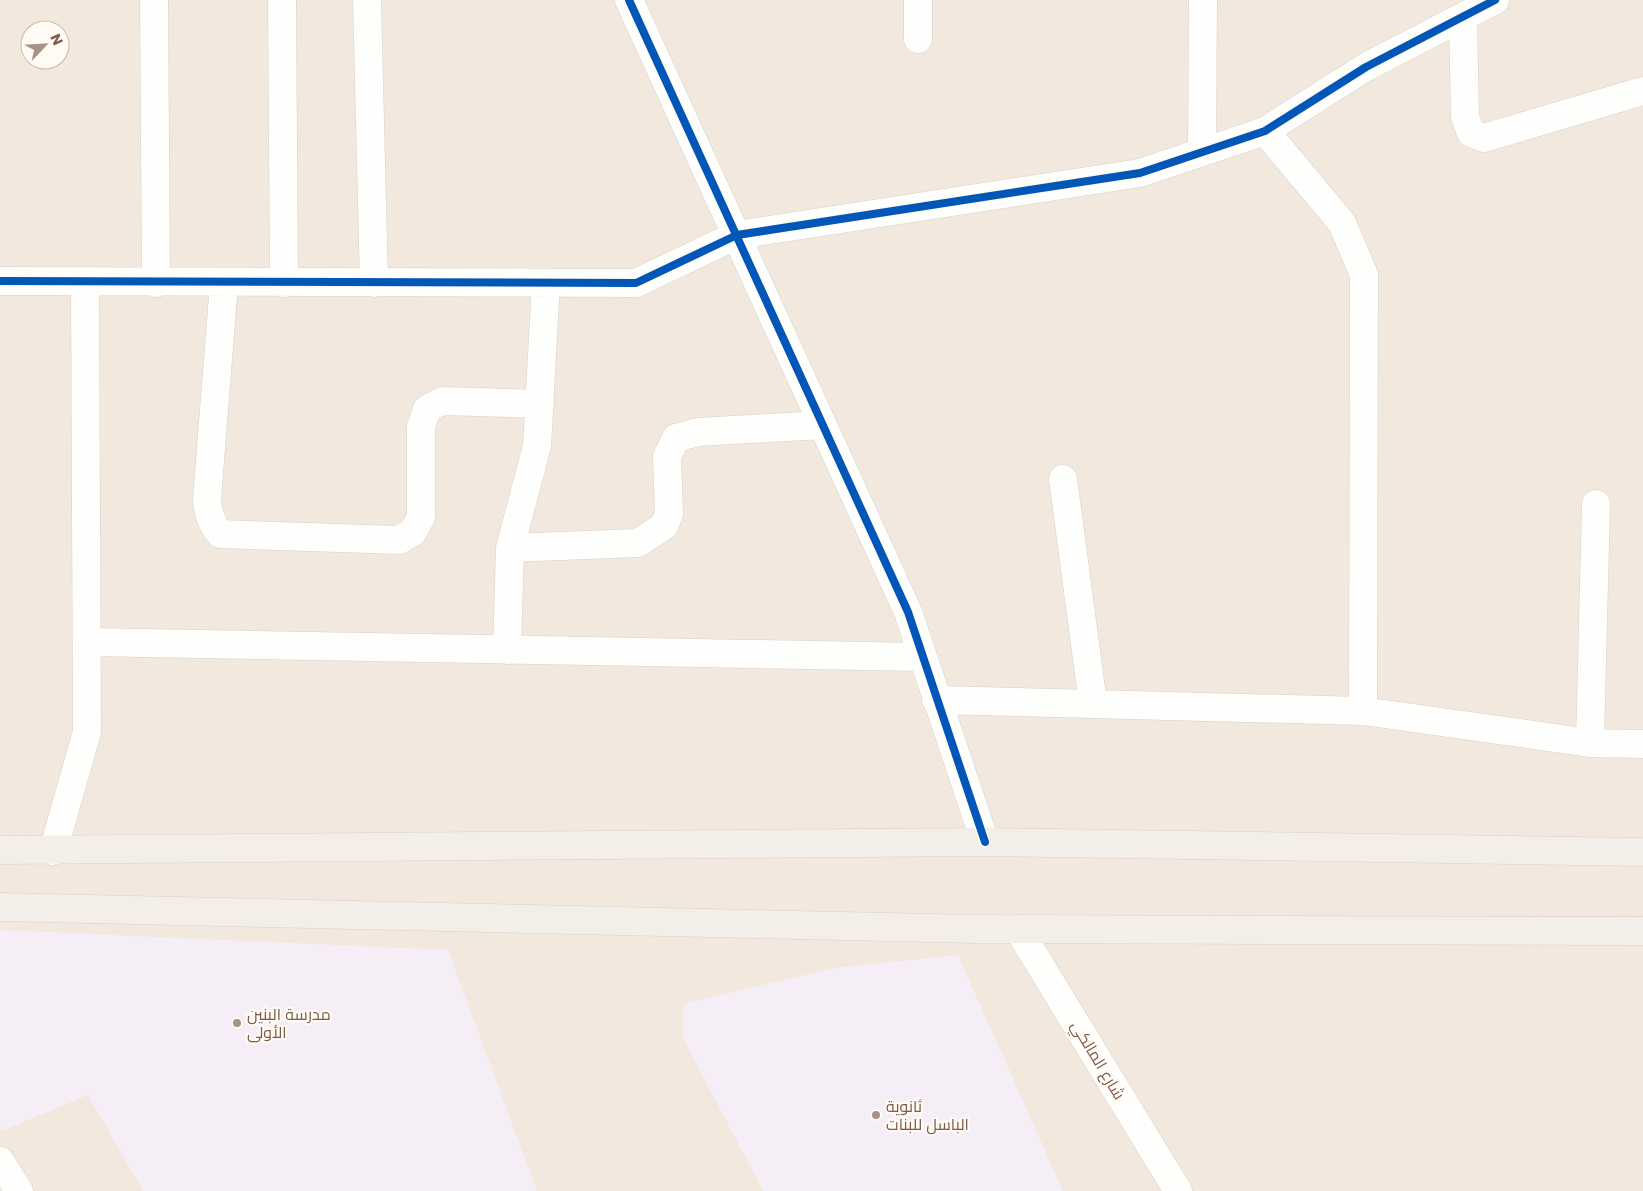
<svg xmlns="http://www.w3.org/2000/svg" width="1643" height="1191" font-family="Poppins,Cairo,sans-serif">
<style>
.residential{fill:#f2e8de;fill-rule:evenodd}
.education{fill:#f6eef6}
.lines{fill:none;stroke-linecap:round;stroke-linejoin:round}
.minor-casing{stroke:#d7d1cb;stroke-width:29}
.major-casing{stroke:#dad1cc;stroke-width:29}
.minor{stroke:#fefefd;stroke-width:28}
.major{stroke:#f3eee8;stroke-width:28}
.cycleway-casing{stroke:#fffaf3;stroke-width:11}
.cycleway{stroke:#0057b8;stroke-width:8}
.poi-dot{fill:#a69286;stroke:#fffaf3;stroke-width:2}
.labels{text-anchor:middle;dominant-baseline:central;stroke-width:4.5;stroke-linejoin:round;paint-order:stroke}
.poi-label{font-size:16px;fill:#7a5c4d;stroke:#fffaf3;text-anchor:start}
.street-label{font-size:16px;fill:#7a5c4d;stroke:#fffaf3}
</style>
<rect width="100%" height="100%" fill="#f9f5f0"/>
<path class="residential" d="M0 0H1643V1191H0ZM30 30H60V60H30Z"/>
<path class="education" d="M0 930 448 950 537 1191H143L88 1095 2 1131 0 1127Z
M958 955 1063 1191H763L683 1038V1004L834 968Z"/>
<g class="lines">
<g class="minor-casing">
<path id="minor" d="M154 0 156 283
M282 0 284 283
M367 0 374 283
M629 0 908 612 985 842
M1463 17 1465 117 1471 133 1484 138 1643 91
M918 39V0
M1265 131 1342 223 1364 275 1363 711
M1202 152 1203 0
M0 281 636 283 737 235 1140 173 1265 131 1366 67 1495 0
M224 283 207 499C208 513 211 523 220 534L399 540 413 532 421 517V427L427 409 442 401 540 404
M1063 479 1093 704
M510 548 638 543 664 526 669 514 667 457 676 438 698 432 822 425
M87 642 922 657
M507 650 510 548 537 446 546 283
M936 700 1363 711 1590 743 1643 744
M1590 743 1596 504
M53 851 87 732 85 283
M1018 929 1178 1191
M0 1161 19 1191"/>
</g>
<g class="major-casing">
<path id="major" d="M0 850 985 842 1643 852
M0 907 976 929 1643 931"/>
</g>
<use href="#minor" class="minor"/>
<use href="#major" class="major"/>
<g class="cycleway-casing">
<path id="cycleway" d="M629 0 908 612 985 842
M0 281 636 283 737 235 1140 173 1265 131 1366 67 1495 0"/>
</g>
<use href="#cycleway" class="cycleway"/>
</g>
<g class="poi-dot">
<circle cx="237" cy="1023" r="5"/>
<circle cx="876" cy="1115" r="5"/>
</g>
<g class="labels">
<g class="poi-label">
<text x="247" y="1014">مدرسة البنين<tspan x="247" dy="18">الأولى</tspan></text>
<text x="886" y="1106">ثانوية<tspan x="886" dy="18">الباسل للبنات</tspan></text>
</g>
<g class="street-label">
<text transform="translate(1098 1060) rotate(59)">شارع المالكي</text>
</g>
</g>
<g transform="translate(45 45) rotate(65)"><circle r="24" fill="#fffaf3" stroke="#cabbb1"/>
<path d="M0-4L9 19L0 12L-9 19Z" fill="#a69286"/>
<text y="-8" font-size="14" font-weight="bold" text-anchor="middle" fill="#7a5c4d">N</text>
</g>
</svg>
